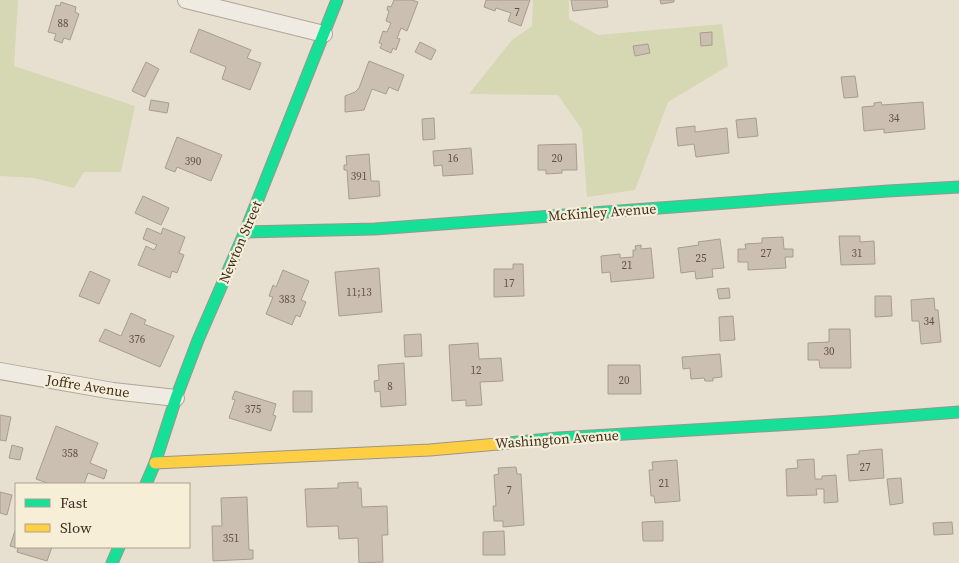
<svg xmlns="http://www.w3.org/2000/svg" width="959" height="563" font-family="'Source Serif 4',serif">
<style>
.green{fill:#d6d7b3}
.building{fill:#cbbfb2;stroke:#a89c90}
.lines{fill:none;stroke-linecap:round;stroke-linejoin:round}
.street-casing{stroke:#ada599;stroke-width:18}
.fast-casing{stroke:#9c958a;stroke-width:13}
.slow-casing{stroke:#9c958a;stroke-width:13}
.street{stroke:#efebe3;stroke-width:16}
.fast{stroke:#16e098;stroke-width:11}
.slow{stroke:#ffcf43;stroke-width:11}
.labels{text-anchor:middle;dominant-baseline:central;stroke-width:4.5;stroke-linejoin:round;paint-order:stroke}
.number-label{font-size:11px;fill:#605244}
.street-label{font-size:14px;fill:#3d2e20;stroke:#f7eed8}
</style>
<rect width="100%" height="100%" fill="#e7e0d1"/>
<path class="green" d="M0 0H18L14 66 135 106 121 172H84L74 188 34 178 0 176Z
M533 0H569V19L598 35 722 24 728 66 668 102 635 190 587 197 582 130 558 95 469 94 512 40 532 26Z"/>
<path class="building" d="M394 0H412L418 2 407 31 401 28 397 38 400 39 396 50 393 48 391 53 380 48 382 44 379 43 383 31 387 32 391 23 386 21 389 11 387 10 388 6 391 7Z
M486 0H530L521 26 508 21 511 13 496 8 495 11 484 7Z
M571 0H607L608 7 573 11Z
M660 0H674V2L661 4Z
M61 2 76 7 75 12 79 14 70 40 64 38 62 43 54 40 56 34 48 32 56 5 60 6Z
M199 29 251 50 247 58 261 63 250 90 222 79 226 67 190 52Z
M712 32V45L701 46 700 33Z
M420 42 436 50 431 60 415 52Z
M648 44 650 53 635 56 633 46Z
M369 61 404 75 398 91 389 87 386 94 372 89 364 110 345 112V96L355 92 359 88Z
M146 62 159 69 145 97 132 91Z
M855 76 858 97 844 98 841 77Z
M151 100 169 103 167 113 149 110Z
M881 102 882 105 923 102 925 129 884 133V129L864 131 862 107 874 106V103Z
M434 118 435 139 423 140 422 119Z
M756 118 758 136 738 138 736 120Z
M695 126V132L727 128 729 153 696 157 694 144 678 146 676 128Z
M177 137 222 155 211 181 177 167 175 172 165 168Z
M576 144 577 170H562V173L546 174V170H538V145Z
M471 148 473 174 443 176 442 165 434 166 433 151Z
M369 154 371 181H379L380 196 349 199 347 170H344V165H347L346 156Z
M143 196 169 208 161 225 135 213Z
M147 228 161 234 163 228 185 237 179 253 184 255 177 273 172 271 170 278 138 265 146 246 154 250 157 245 143 239Z
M839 236H860V242L874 241 875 264 841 265Z
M783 237 784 249H793V257H785L786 268 748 270V262H738V249H746L745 244 762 243V238Z
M720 239 724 268 712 269 713 277 696 279 695 271 681 273 678 248 699 245 698 242Z
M641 245V249L651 248 654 278 611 282 610 272 602 273 601 256 620 254V258L633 257V250H636L635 246Z
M513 264H523L524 296 494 297V269H513Z
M379 268 382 312 339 316 335 272Z
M283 270 309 281 301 300 306 302 300 317 296 315 292 325 266 314 273 297 269 296 273 285 276 287Z
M90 271 110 280 99 304 79 296Z
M729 288 730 298 719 299 717 289Z
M875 296H891L892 316 875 317Z
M934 298 935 310H938L941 342 921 344 919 321H912L911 300Z
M131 313 146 320 144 324 174 336 160 367 99 341 105 329 121 336Z
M733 316 735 340 720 341 719 317Z
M829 329H850L851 368H820L819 360H808V343L829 342Z
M421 334 422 356 405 357 404 335Z
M478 343 479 359 501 358 503 381 480 382 482 405 466 406V400L452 401 449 345Z
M720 354 722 377 713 378V381H705L704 378 691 379 690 368 683 369 682 357Z
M404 363 406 405 381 407 380 391 375 392 374 381 379 380 378 365Z
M608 365H640L641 394H608Z
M235 391 276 404 273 415 276 416 271 431 229 418 235 400 232 399Z
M293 391H312V412H293Z
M0 415 11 417 6 441 0 440Z
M56 426 98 443 90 463 107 470 104 479 88 473 84 484H50L36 479Z
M12 445 23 448 20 460 9 458Z
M882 449 884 478 849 481 847 455 859 454V451Z
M814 459 815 479H822V476L836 475 838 502 824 503V489H816L817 495 787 496 786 469 798 468 797 460Z
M677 460 680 501 655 503 654 496H651L649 470H653L652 462Z
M516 467 517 474H521L524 525 503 527V521H494L493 506H496L494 475 499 474 498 468Z
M901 478 903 503 890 505 887 479Z
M358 482V488H361L362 507 387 506 388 535H382L383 562 359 563 358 538 339 539 338 526 307 527 305 489 338 488V483Z
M0 492 12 495 7 515 0 513Z
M247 497 249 550H253V559L213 561 212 526H222L221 498Z
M663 521V541H643L642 522Z
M952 522 953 534 934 535 933 523Z
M16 528V547H52L47 561 17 552 18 548 10 546Z
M504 531 505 555H483V532Z"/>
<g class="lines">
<g class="street-casing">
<path id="street" d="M186 0 324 34
M0 371 113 391 176 398"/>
</g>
<g class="fast-casing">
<path id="fast" d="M245 232 375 229 888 191 959 187
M498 444 558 438 827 422 959 412
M146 484 155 463 176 398 198 340 247 227 337 0
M112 563 119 547"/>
</g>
<g class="slow-casing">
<path id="slow" d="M155 463 430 450 498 444"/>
</g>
<use href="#street" class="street"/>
<use href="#fast" class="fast"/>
<use href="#slow" class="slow"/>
</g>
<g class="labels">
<g class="number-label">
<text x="517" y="12">7</text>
<text x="63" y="23">88</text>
<text x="894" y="118">34</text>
<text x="453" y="158">16</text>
<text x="557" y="158">20</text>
<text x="193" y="161">390</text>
<text x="359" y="176">391</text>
<text x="766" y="253">27</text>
<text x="857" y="253">31</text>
<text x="701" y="258">25</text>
<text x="627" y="265">21</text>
<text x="509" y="283">17</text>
<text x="359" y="292">11;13</text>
<text x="287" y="299">383</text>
<text x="929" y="321">34</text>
<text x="137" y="339">376</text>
<text x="829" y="351">30</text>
<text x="476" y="370">12</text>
<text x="624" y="380">20</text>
<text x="390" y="386">8</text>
<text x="253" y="409">375</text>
<text x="70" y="453">358</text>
<text x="865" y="467">27</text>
<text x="664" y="483">21</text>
<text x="509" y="490">7</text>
<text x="231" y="538">351</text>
</g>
<g class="street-label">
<text transform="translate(602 212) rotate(-4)">McKinley Avenue</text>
<text transform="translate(240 242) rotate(-67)">Newton Street</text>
<text transform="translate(88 386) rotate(9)">Joffre Avenue</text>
<text transform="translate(557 439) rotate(-4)">Washington Avenue</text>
</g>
</g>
<rect x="15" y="483" width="175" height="65" fill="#f7eed8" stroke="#ada18e"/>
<rect x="25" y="499" width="25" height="8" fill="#16e098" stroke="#ada18e"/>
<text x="60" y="508" font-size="15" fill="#3d2e20">Fast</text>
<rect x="25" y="524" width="25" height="8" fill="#ffcf43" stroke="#ada18e"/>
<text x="60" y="533" font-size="15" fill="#3d2e20">Slow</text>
</svg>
